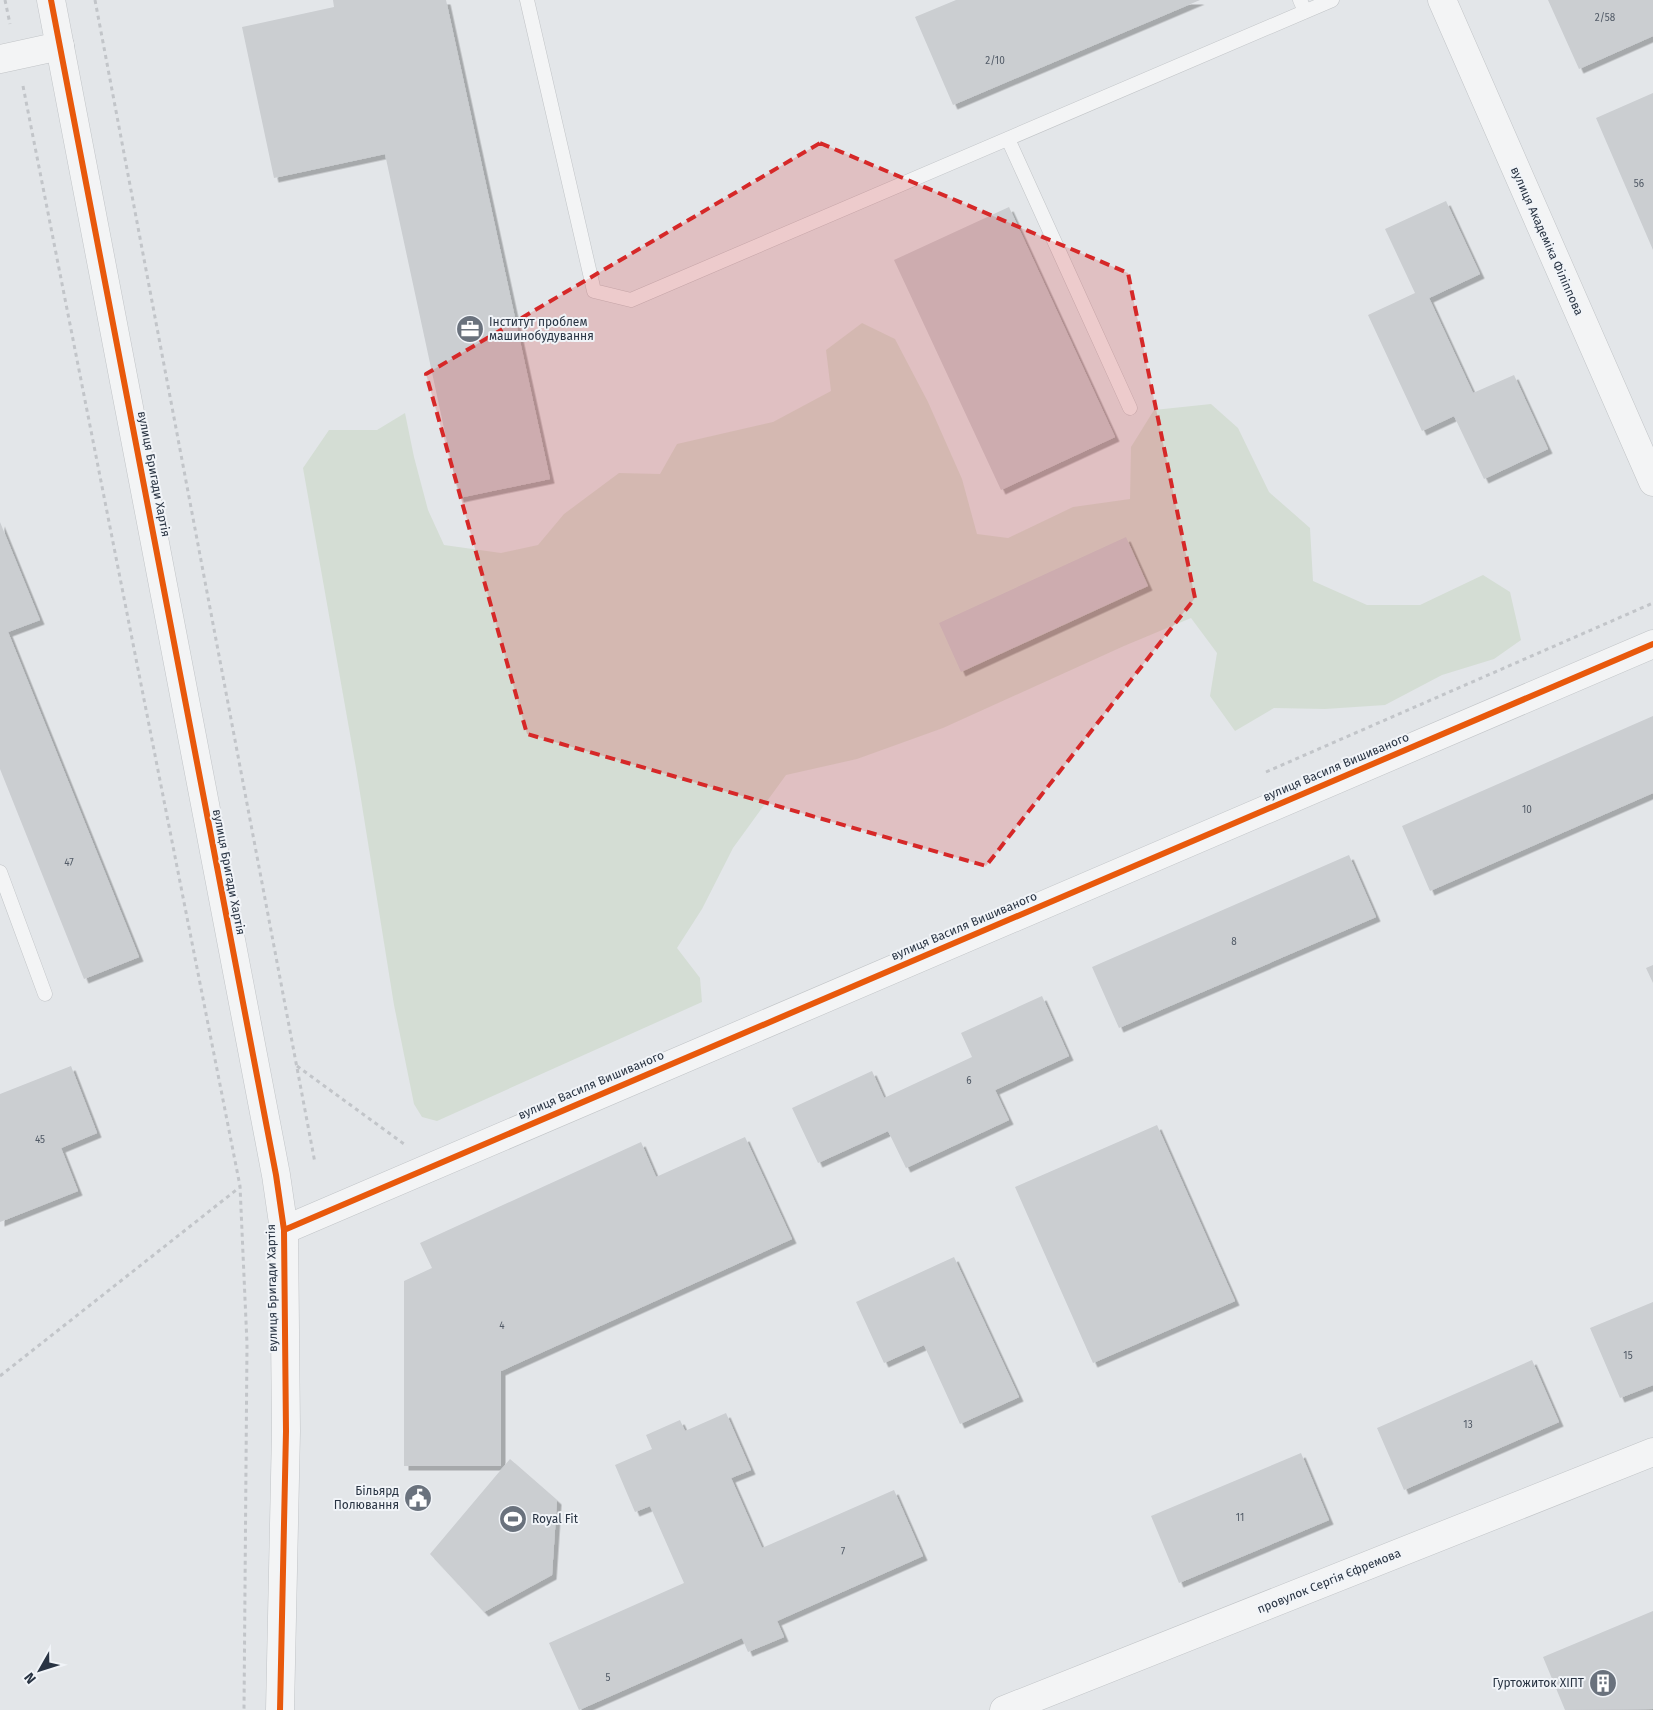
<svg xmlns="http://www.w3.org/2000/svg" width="1653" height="1710" font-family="'Fira Sans',sans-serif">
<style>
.green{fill:#d4ddd4}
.building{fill:#cbced1;filter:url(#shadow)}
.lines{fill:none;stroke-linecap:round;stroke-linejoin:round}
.service-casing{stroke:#c1c4c7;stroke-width:15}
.minor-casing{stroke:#c1c4c7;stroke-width:29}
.tertiary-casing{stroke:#c1c4c7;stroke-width:29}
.path{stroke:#c2c5c9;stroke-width:3;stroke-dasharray:4 4;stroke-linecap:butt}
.service{stroke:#f3f4f5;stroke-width:14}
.minor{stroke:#f3f4f5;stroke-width:28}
.tertiary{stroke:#f3f4f5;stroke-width:28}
.cycleway-casing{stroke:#f1f4f8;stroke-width:9}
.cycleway{stroke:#e8590c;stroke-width:6}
.marked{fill:#d62828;fill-opacity:0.2;stroke:#d62828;stroke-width:4;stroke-dasharray:10 6;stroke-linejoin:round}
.labels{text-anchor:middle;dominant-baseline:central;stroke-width:4;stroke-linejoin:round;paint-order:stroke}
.number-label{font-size:10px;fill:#525b67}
.street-label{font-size:12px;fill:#293443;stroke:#f1f4f8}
.poi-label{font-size:12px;fill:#293443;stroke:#f1f4f8;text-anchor:start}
</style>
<defs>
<filter id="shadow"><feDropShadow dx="4.5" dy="4.5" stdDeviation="0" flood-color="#0004"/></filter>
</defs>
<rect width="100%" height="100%" fill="#e3e6e9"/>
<path class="green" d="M862 323 895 339 928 402 962 479 977 534 1008 538 1073 507 1130 499 1131 447 1154 410 1211 404 1238 428 1269 492 1310 528 1313 581 1367 605H1420L1483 575 1510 592 1521 640 1494 659 1442 675 1385 705 1325 709 1274 708 1235 731 1210 696 1217 653 1191 618 1124 646 943 728 857 759 786 775 733 848 702 909 677 948 700 978 702 1002 437 1121 422 1117 414 1104 394 1005 356 768 303 468 329 430H377L405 413 414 457 428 510 444 545 501 553 538 545 564 514 619 473 660 474 677 444 773 422 831 391 826 350Z"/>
<path class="building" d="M333 0H446L550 479 459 498 385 154 274 178 242 27 334 7Z
M956 0H1200L953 105 915 17Z
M1548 0H1653V36L1579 69Z
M1653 93V250L1596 118Z
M1446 201 1480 274 1429 298 1473 393 1514 375 1548 449 1484 479 1454 416 1422 431 1368 315 1415 293 1385 229Z
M1009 207 1115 437 1001 490 894 260Z
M0 522 40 620 8 632 139 957 84 979 0 769Z
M1126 537 1148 586 961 672 939 623Z
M1653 716V793L1430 891 1402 826Z
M1349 855 1376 917 1119 1028 1092 967Z
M1653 965V983L1646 968Z
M1042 996 1069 1056 995 1090 1009 1120 906 1168 888 1131 818 1163 792 1108 872 1071 884 1098 972 1057 961 1033Z
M71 1066 97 1133 61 1148 78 1191 0 1222V1094Z
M1157 1125 1235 1301 1093 1363 1015 1187Z
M745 1137 792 1239 501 1371V1466H404V1281L432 1268 420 1243 641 1142 656 1177Z
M954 1257 1019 1397 960 1424 924 1345 884 1363 856 1302Z
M1653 1302V1385L1620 1398 1590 1328Z
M1532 1360 1559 1422 1404 1490 1377 1428Z
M726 1413 751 1470 731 1478 762 1548 894 1490 923 1556 777 1621 784 1637 748 1652 742 1638 579 1710 549 1643 684 1583 650 1506 635 1512 615 1465 652 1449 646 1435 680 1420 685 1431Z
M1301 1453 1329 1520 1179 1583 1151 1516Z
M510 1459 557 1500 552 1575 484 1612 430 1554Z
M1653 1611V1709L1565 1710 1543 1657Z"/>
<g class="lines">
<g class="service-casing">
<path id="service" d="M527 0 594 291 631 300 1332 0
M1300 0 1305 11
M1008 139 1130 408
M0 872 45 994"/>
</g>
<g class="minor-casing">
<path id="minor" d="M1442 0 1653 482
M0 59 60 46
M284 1230 1653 644
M1004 1710 1653 1452"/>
</g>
<g class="tertiary-casing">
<path id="tertiary" d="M51 0 276 1175 284 1230 286 1431 280 1710"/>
</g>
<path class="path" d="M5 0 10 24
M95 0 315 1163
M23 86 240 1186 247 1344 244 1710
M1266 772 1653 603
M297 1066 404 1144
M0 1376 240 1187"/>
<use href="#service" class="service"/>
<use href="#minor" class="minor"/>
<use href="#tertiary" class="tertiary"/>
<g class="cycleway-casing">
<path id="cycleway" d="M51 0 276 1175 284 1230 286 1431 280 1710
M284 1230 1653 644"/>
</g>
<use href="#cycleway" class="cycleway"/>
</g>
<path class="marked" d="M820 143 1128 273 1195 598 986 866 527 734 426 374Z"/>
<defs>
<g id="office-disc" transform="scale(1.4375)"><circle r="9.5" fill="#6a727d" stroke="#f1f4f8"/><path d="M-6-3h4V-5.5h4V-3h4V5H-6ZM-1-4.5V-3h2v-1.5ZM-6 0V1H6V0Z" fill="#fff"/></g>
<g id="civic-disc" transform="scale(1.4375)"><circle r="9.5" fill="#6a727d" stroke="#f1f4f8"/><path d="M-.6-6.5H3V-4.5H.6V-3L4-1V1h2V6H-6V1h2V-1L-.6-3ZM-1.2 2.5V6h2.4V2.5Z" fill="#fff"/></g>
<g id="stadium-disc" transform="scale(1.4375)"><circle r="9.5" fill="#6a727d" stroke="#f1f4f8"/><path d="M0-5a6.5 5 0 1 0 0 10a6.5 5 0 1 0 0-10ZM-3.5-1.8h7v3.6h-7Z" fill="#fff"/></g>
<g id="building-disc" transform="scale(1.4375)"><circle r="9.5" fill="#6a727d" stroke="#f1f4f8"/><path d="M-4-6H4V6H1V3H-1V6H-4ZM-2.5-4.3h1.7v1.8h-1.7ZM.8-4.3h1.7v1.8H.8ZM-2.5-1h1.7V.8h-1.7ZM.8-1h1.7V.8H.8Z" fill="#fff"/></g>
</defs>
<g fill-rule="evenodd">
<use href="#office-disc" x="470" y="329"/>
<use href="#civic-disc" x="418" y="1498"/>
<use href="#stadium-disc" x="513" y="1519"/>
<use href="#building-disc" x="1603" y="1683"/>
</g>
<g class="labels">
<g class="number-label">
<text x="1605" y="18">2/58</text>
<text x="995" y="61">2/10</text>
<text x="1639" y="184">56</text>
<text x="1527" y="810">10</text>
<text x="69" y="863">47</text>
<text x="1234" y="942">8</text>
<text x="969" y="1081">6</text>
<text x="40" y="1140">45</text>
<text x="502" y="1326">4</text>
<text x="1628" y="1356">15</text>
<text x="1468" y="1425">13</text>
<text x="1240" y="1518">11</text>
<text x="843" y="1552">7</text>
<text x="608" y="1678">5</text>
</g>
<g class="street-label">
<text transform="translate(1547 241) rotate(66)">вулиця Академіка Філіппова</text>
<text transform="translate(154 474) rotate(79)">вулиця Бригади Хартія</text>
<text transform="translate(1336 767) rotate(-23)">вулиця Василя Вишиваного</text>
<text transform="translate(229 872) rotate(79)">вулиця Бригади Хартія</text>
<text transform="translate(964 926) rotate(-23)">вулиця Василя Вишиваного</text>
<text transform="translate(591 1085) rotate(-23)">вулиця Василя Вишиваного</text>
<text transform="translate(272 1288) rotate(-91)">вулиця Бригади Хартія</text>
<text transform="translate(1329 1581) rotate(-22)">провулок Сергія Єфремова</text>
</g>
<g class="poi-label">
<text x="489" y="322">Інститут проблем<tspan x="489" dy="14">машинобудування</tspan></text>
<text x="399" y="1491" text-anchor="end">Більярд<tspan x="399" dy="14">Полювання</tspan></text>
<text x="532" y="1519">Royal Fit</text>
<text x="1584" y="1683" text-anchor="end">Гуртожиток ХІПТ</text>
</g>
</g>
<g transform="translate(40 1670) rotate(231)" stroke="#f1f4f8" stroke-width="4" paint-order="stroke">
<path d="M0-4L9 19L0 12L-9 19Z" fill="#293443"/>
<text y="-8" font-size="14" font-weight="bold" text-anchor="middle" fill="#293443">N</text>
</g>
</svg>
